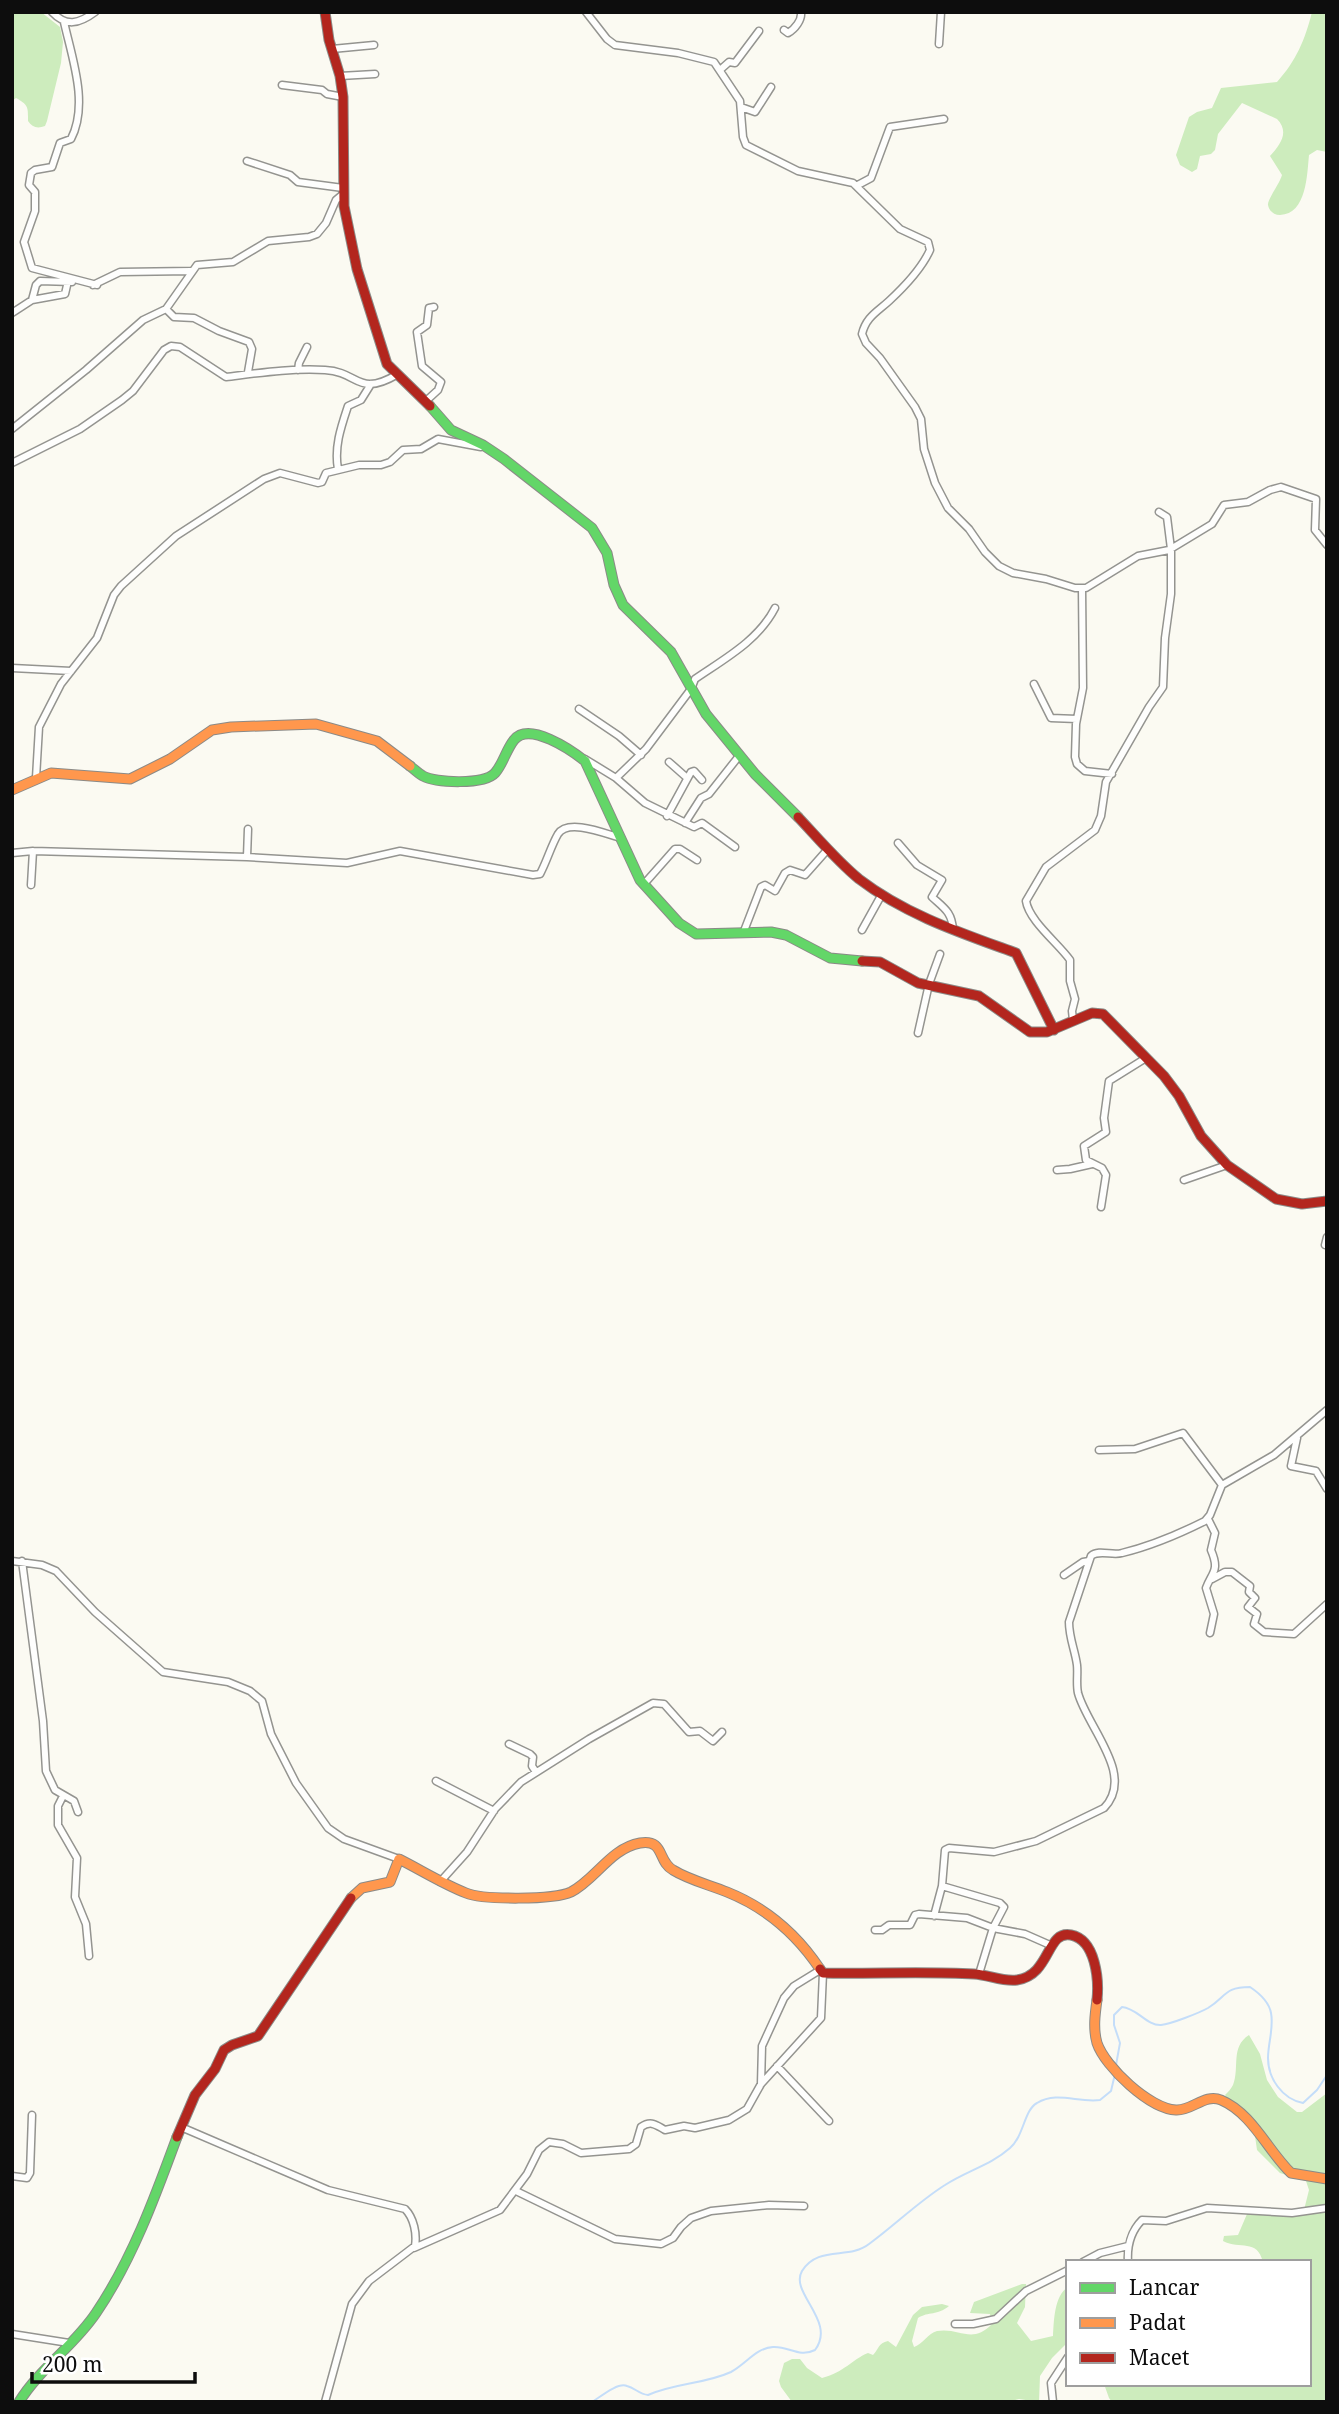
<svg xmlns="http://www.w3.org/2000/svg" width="1339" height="2414" font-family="'Noto Serif',serif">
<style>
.forest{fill:#cdecbd}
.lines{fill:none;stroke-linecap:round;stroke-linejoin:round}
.stream{stroke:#c4ddf9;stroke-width:2}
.street-casing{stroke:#949490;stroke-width:9}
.fast-casing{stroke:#8b8a87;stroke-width:11}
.slow-casing{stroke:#8b8a87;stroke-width:11}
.jam-casing{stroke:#8b8a87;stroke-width:11}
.street{stroke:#fefefd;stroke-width:6}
.fast{stroke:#63d668;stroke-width:9}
.slow{stroke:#ff974d;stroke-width:9}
.jam{stroke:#b3261e;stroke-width:9}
</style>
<rect width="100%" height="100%" fill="#fbfaf2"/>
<path class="forest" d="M12 12H41L60 27 63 42 61 63 47 121 45 126C37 129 32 127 28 121 28 108 29 105 16 98L12 101Z
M1312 12H1327V152L1317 150 1309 155C1307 174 1307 214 1280 215 1274 215 1269 211 1268 205 1267 200 1280 183 1282 175L1270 156C1280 145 1290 132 1277 119L1242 103 1218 134 1215 150 1211 154 1200 156 1197 169 1192 172 1180 165 1176 155 1189 117 1197 112 1212 108 1221 88 1277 82C1296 61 1305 40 1312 12Z
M1249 2035 1260 2054 1267 2080 1278 2097 1297 2112H1302L1327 2093V2402H1112L1109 2398 1104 2384H1309V2262H1263C1257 2238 1240 2250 1223 2241L1224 2236 1238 2235 1247 2214H1303L1309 2190 1306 2181 1280 2173 1257 2150 1253 2122 1230 2102 1225 2095C1228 2092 1231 2089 1233 2085 1240 2068 1230 2047 1249 2035Z
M1022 2284H1026L1025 2307 1017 2323 1031 2341 1053 2336C1054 2321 1054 2296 1068 2287V2342L1052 2358 1040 2376 1039 2402 1019 2399 1007 2402H792L781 2387 779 2381 784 2363 792 2359H800L807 2368 822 2378C845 2372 851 2360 868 2353L873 2355C879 2349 878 2343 888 2341L896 2347 913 2315 922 2307 942 2304 949 2306C937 2316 929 2311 918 2318L912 2341 914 2347C923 2344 928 2333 937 2331 959 2327 972 2345 992 2324L990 2314 970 2313 974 2302Z"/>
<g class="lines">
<path class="stream" d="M1116 2065 1120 2043 1114 2025V2015L1122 2007C1137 2008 1147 2026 1161 2025 1171 2024 1199 2013 1208 2008 1227 1996 1224 1987 1250 1987 1259 1993 1269 2002 1271 2013 1274 2028 1268 2043 1268 2058 1268 2078 1282 2099 1303 2103L1317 2090 1327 2075
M592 2402C600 2397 618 2382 627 2386 635 2388 639 2394 648 2395 675 2383 705 2384 731 2372 746 2364 756 2348 773 2347 789 2346 799 2358 815 2350 837 2321 789 2293 802 2271 818 2245 849 2260 869 2244 895 2225 918 2202 945 2185 966 2171 991 2165 1010 2148 1024 2136 1024 2110 1037 2103 1057 2091 1078 2103 1100 2100L1111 2091 1115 2074"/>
<g class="street-casing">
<path id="street" d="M52 12C66 27 79 24 95 12
M586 12 607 39 615 45 678 53 714 62 740 101 743 137 746 145 798 171 853 183 900 229 928 242 930 250C922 268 903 288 889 301 877 312 866 317 862 334L866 343 880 358 915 407 921 419 924 449 935 483 948 508 969 529 985 552 999 566 1013 573 1046 579 1075 588H1086L1138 556 1169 550 1212 524 1224 505 1248 502 1270 490 1281 487 1316 499 1315 530 1327 545
M64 22C72 58 89 104 71 139L60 143 52 167 35 170 31 173 29 185 35 192V211L24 242 32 268 97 285
M784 30 788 33C795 29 802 20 801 12
M939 44 941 12
M332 49 374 45
M720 70 729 62 735 63 759 31
M340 76 375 74
M282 85 322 90 327 94 343 97
M741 107 755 112 771 87
M247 161 290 175 298 182 343 188
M856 186 871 178 890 127 944 119
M93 285 120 272 191 271
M32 300 65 294 68 281
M166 309 174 317 194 318 219 331 249 342 252 349 248 372
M12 313 32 300 36 285 40 281 72 282
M298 370 299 363 307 347
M426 401 438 390 441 382 422 366 417 332 427 325 429 308 434 307
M12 429 86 370 143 320 166 309 197 265 233 262 268 241 309 237 317 234 326 223 336 200 342 195
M12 463 80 429 122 400 133 391 164 350 171 346 180 347 226 377C259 373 292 368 325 370 360 372 357 398 398 374
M338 469C334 447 341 427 348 406L361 400 371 384
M1082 588 1083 688 1076 724 1075 757 1077 764 1085 771 1112 774
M12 668 71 671
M1034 684 1051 718 1077 719
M579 709 619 736 641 755
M585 759 616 778
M669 762 686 777
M36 778 39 727 61 684 97 638 114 595 121 586 176 536 264 479 280 473 318 483 322 482 326 473 359 465H381L390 462 403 450 421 449 438 439 481 447
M667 816 691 772 694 771 702 780
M685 823 701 798 709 794 739 756
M898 843 917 865 942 880 932 897C944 908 952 912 953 930
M735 847 702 823 694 827 645 803 616 778 646 749 691 689 695 679C724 659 758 641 775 608
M12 853 33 851 247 857 347 863 400 851 533 875 540 874C547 861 551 846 558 834 568 818 606 834 621 838
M247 857 248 829
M644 884 675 849H680L697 860
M31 885 33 851
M862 930 882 894
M744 931 761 887 765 885 775 891 785 873 790 870 805 875 828 849
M1073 1020 1072 1011 1075 999 1070 981V960C1059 944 1029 921 1026 901L1046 867 1095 830 1101 816 1106 782 1149 707 1163 687 1165 638 1171 594V549L1167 517 1159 512
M918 1033 929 984 940 954
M1057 1170 1070 1169 1092 1164
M1184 1180 1227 1165
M1101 1207 1106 1175 1102 1168 1086 1160 1084 1146 1106 1132 1104 1118 1109 1081 1146 1058
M1325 1245 1327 1237
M1297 1438 1291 1466 1316 1471 1327 1489
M1099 1450 1135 1449 1183 1433 1222 1485
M1208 1519 1215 1533 1211 1550C1220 1571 1212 1572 1206 1588L1214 1614 1210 1633
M12 1561 42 1565 56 1571 95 1612 163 1672 228 1682 250 1691 262 1701 271 1734 296 1783 328 1828 344 1839 399 1859
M22 1561 43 1721 46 1771 55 1790 74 1801 78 1812
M1064 1575 1083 1562 1089 1561
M1212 1579 1225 1572H1232L1250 1586 1249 1592 1255 1598 1248 1607 1257 1614 1254 1624 1264 1632 1294 1634 1327 1604
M509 1744 530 1754 533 1757 532 1766 536 1772
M436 1781 494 1811
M63 1796 58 1806V1825L77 1858 75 1897 86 1924 89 1956
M440 1882 467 1852 495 1809 521 1782 589 1739 653 1703 664 1704 689 1732 700 1731 713 1741 722 1732
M934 1916 942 1886
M875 1930H882L889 1925H910L915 1915 919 1914 967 1918 993 1928 1025 1934 1050 1945
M979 1974 993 1928 1004 1907 1000 1903 942 1886 945 1850 949 1848 994 1852 1036 1841 1104 1808C1136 1775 1087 1727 1078 1693 1076 1684 1078 1674 1077 1665 1075 1650 1069 1638 1069 1622L1091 1556C1099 1549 1112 1556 1122 1553 1151 1546 1179 1534 1205 1521L1210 1515 1222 1485 1274 1455 1327 1410
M777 2066 829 2121
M761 2084 762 2046 784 1998 794 1986 820 1970
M181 2127 328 2190 405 2209C414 2218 417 2234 415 2246L369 2281 352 2304 325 2402
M12 2176 27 2178 30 2173 32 2115
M516 2191 615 2239 661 2244 673 2238 681 2227 691 2218 711 2211 769 2205 804 2206
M414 2248 500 2210 527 2174 539 2150 549 2142 563 2144 581 2153 629 2149 636 2144 641 2127C651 2120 656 2125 665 2130L684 2126 695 2128 729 2120 747 2109 761 2084 821 2018 823 1973
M1083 2262 1100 2253 1128 2246
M1128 2262C1127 2247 1131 2231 1142 2220L1166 2221 1207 2208 1292 2213 1327 2208
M955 2324H973L996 2319 1026 2291 1068 2270
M12 2334 69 2343
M1053 2402 1051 2383 1068 2357"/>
</g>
<g class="fast-casing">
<path id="fast" d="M430 406 451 430 483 445 504 459 592 528 607 553 614 585 623 605 671 652 706 714 755 774 798 817
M410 766C414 769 418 773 423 776 436 783 484 785 495 773 503 764 506 750 514 740 529 721 571 750 585 761L640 880 679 923 696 934 771 932 786 935 830 958 862 961
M19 2402C40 2368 74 2346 96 2313 132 2260 155 2197 177 2137"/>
</g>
<g class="slow-casing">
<path id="slow" d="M12 790 51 773 130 779 170 759 212 730 231 727 316 724 377 741 410 766
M351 1898 362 1888 390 1882 399 1859C421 1870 443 1884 466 1893 483 1900 554 1900 571 1892 595 1880 611 1848 640 1843 665 1839 657 1861 673 1870 689 1880 710 1885 727 1892 767 1908 796 1933 820 1969
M1097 2000C1095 2014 1093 2029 1097 2043 1105 2067 1150 2109 1176 2110 1192 2111 1205 2093 1221 2100 1252 2113 1268 2151 1291 2173L1327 2179"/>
</g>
<g class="jam-casing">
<path id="jam" d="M325 12 329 40 340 76 343 97 344 206 357 269 387 364 430 406
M798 817C817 837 837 861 859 879 906 915 961 933 1016 953L1054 1030
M862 961 880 962 918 983 979 996 1030 1032H1047L1092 1013 1103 1014 1164 1076 1179 1096 1201 1136 1227 1165 1276 1199 1302 1204 1327 1201
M820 1969 823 1973C873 1974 924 1971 974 1974 989 1975 1003 1982 1017 1980 1051 1975 1046 1930 1071 1935 1096 1940 1099 1980 1097 2000
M177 2137 195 2095 215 2069 224 2050 232 2045 258 2036 351 1898"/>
</g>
<use href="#street" class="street"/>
<use href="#fast" class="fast"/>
<use href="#slow" class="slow"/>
<use href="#jam" class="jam"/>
</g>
<rect width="1339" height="2414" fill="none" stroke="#0d0d0d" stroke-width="28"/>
<rect x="1066" y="2260" width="245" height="126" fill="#ffffff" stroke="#9e9e9e" stroke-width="2"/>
<rect x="1080" y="2283" width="35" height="10" fill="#63d668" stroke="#9e9e9e" stroke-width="2"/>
<text x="1129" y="2295" font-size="21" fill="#0d0d0d">Lancar</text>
<rect x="1080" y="2318" width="35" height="10" fill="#ff974d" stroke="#9e9e9e" stroke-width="2"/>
<text x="1129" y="2330" font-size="21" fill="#0d0d0d">Padat</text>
<rect x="1080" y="2353" width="35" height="10" fill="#b3261e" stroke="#9e9e9e" stroke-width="2"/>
<text x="1129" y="2365" font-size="21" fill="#0d0d0d">Macet</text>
<path d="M32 2372v10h163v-10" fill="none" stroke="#0d0d0d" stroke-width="3.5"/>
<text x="42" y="2372" font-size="21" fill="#0d0d0d" stroke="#ffffff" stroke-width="5" paint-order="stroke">200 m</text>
</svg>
